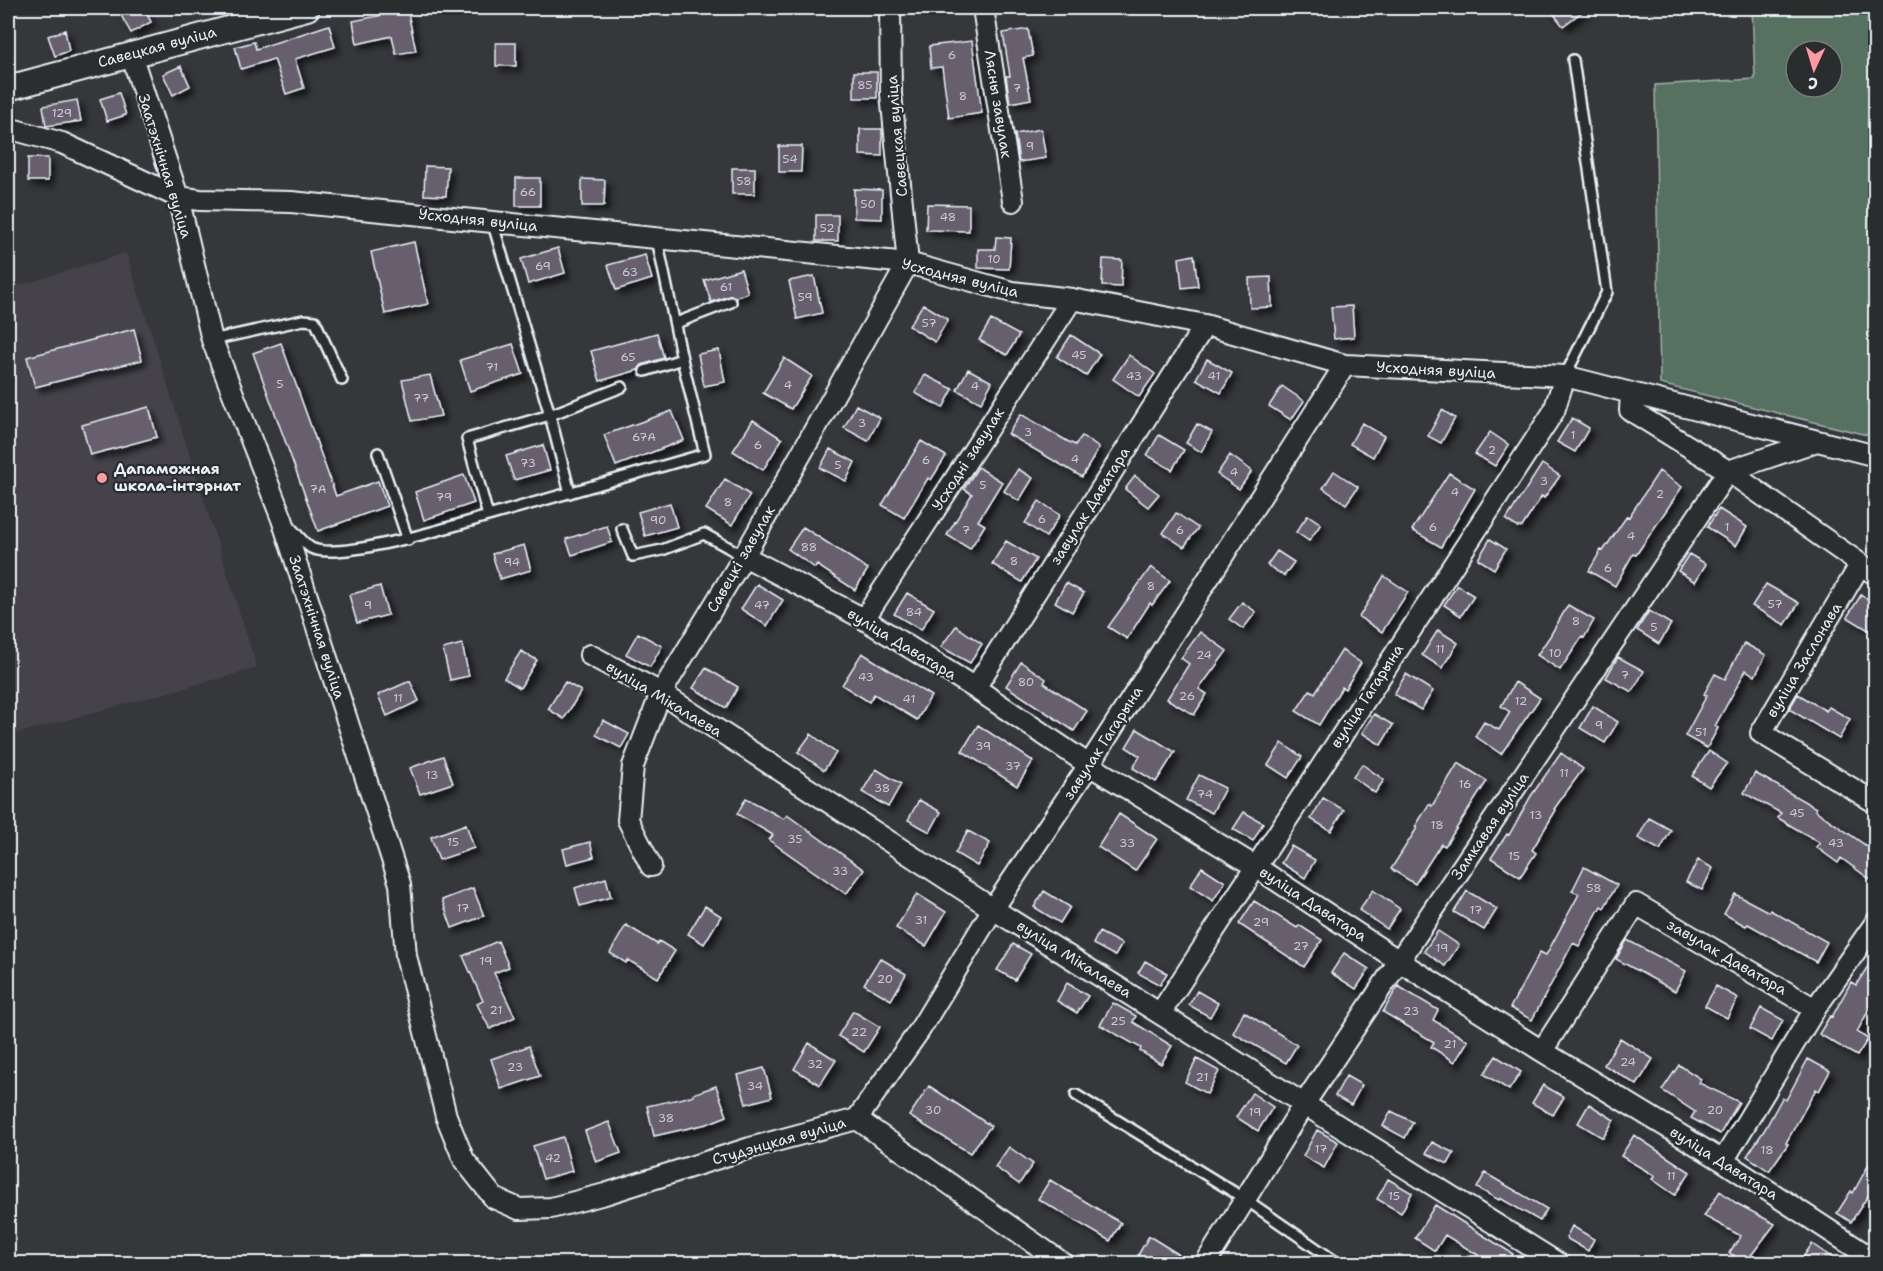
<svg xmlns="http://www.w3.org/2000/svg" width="1883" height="1271" font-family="'Shantell Sans',sans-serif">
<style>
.built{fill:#45434a}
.green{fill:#57715e;stroke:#a0b1ab;stroke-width:1.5;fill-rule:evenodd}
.building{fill:#675e6e;stroke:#e8f1f8;stroke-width:1.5;filter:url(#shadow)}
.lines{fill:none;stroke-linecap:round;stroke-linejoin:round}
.service-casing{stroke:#e8f1f8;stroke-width:14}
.minor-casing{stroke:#e8f1f8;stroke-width:24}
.tertiary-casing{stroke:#e8f1f8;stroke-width:28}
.service{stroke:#2a2d2e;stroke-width:9}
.minor{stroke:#2a2d2e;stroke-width:20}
.tertiary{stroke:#2a2d2e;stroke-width:24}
.poi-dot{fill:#ff9aa2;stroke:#2a2d2e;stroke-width:2}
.labels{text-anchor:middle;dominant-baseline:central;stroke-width:4.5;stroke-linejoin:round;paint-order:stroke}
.number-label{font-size:12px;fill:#c8ccd6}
.street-label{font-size:15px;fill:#e8f1f8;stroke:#2a2d2e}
.poi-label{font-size:15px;font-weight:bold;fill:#e8f1f8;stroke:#2a2d2e;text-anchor:start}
</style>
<defs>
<filter id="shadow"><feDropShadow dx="5" dy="5" stdDeviation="3" flood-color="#0009"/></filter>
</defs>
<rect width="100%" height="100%" fill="#36373b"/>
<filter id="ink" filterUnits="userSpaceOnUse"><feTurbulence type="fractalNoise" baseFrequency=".0167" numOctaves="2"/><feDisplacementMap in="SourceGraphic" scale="12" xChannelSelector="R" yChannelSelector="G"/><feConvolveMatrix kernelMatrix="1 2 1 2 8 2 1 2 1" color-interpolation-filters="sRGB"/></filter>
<g filter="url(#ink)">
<path class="built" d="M126 253 257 668 8 736V289Z"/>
<path class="green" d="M1752 8H1875V437L1660 384 1655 85 1755 79ZM1796 51H1832V87H1796Z"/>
<path class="building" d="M117 8H144L151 22 131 33Z
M397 8H407L416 51 396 54 392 36 357 44 353 21 388 14 387 9Z
M1549 8H1587L1563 26Z
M329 25 335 47 295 59 304 88 286 94 274 59 241 69 235 47 254 42 256 49Z
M1028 29 1033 56 1023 58 1031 99 1010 103 1006 76H1010L1003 33Z
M65 30 69 51 55 56 48 36Z
M972 41 982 113 949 118 942 67 931 68 929 46Z
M496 43H516V66H496Z
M181 66 190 86 173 95 163 74Z
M854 72H877V98H854Z
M119 93 126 115 107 121 100 99Z
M77 100 81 121 46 126 43 106Z
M860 129H882V156L860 155Z
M1041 129 1046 158 1019 162 1015 134Z
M779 146H802L801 172H779Z
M28 158H48V181H28Z
M425 166 448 167 446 196 424 195Z
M732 168H755V194H732Z
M516 178H540V206H516Z
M582 179 605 180 604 206H582Z
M854 189 882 190V219L854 218Z
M927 204 969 205V231L926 230Z
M816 215H838V241H816Z
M996 237 1011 238 1009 269 978 268V249H995Z
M414 242 428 304 385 314 371 252Z
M558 248 565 273 528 284 521 259Z
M645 255 652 279 616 290 608 265Z
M1194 255 1198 286 1182 288 1179 258Z
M1103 259 1122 260 1121 287 1102 286Z
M741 269 748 293 736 297 729 296 711 302 704 280Z
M814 276 822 313 797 319 789 281Z
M1271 277 1272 307 1250 308 1249 278Z
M923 304 948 319 935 342 909 326Z
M1352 306 1354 337 1334 339 1331 307Z
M991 320 1019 335 1007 355 979 340Z
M134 329 142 360 35 387 27 357Z
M657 333 664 358 642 365 638 370 600 381 591 351Z
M1071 335 1100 354 1086 376 1057 357Z
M281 343 336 496 378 481 387 506 318 531 253 353Z
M513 344 523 374 470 391 460 360Z
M719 350 725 382 704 386 698 354Z
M1129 355 1155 374 1139 397 1113 379Z
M784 358 812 376 791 409 763 393Z
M1207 359 1232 373 1221 393 1196 379Z
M968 369 992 382 981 403 957 390Z
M430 375 441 416 412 421 402 380Z
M925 375 953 389 943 408 915 393Z
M1282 386 1304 401 1291 420 1269 406Z
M856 405 880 418 868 441 844 428Z
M149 407 157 437 90 455 82 425Z
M1442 410 1455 418 1441 443 1428 436Z
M672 411 684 440 616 466 604 435Z
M1021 414 1067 441 1075 445 1082 436 1099 448 1082 477 1008 434Z
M1572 418 1589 428 1575 452 1557 442Z
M753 420 782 439 763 470 733 451Z
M1362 423 1384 436 1373 457 1350 444Z
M1197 424 1212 432 1201 452 1186 443Z
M1490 432 1509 445 1495 466 1475 454Z
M1159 435 1184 450 1172 470 1147 455Z
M921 441 946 456 931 480 928 478 904 518 882 505Z
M543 445 550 470 514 480 506 456Z
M830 449 855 462 846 481 820 468Z
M1230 455 1252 471 1239 489 1217 474Z
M1542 464 1560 476 1544 498 1542 496 1522 527H1517L1506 520Z
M978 467 1002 482 978 521 985 525 970 549 947 535 972 494 964 489Z
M1018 469 1033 478 1019 501 1004 491Z
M1334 471 1358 487 1346 504 1323 488Z
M1659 471 1682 487 1636 555 1633 554 1615 586 1589 571 1601 550 1603 551 1627 516 1629 517Z
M1449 473 1475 489 1441 547 1412 530Z
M464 475 474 503 424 520 415 492Z
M1135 476 1159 494 1148 507 1125 489Z
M725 479 750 495 732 525 706 509Z
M1039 501 1060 515 1046 537 1025 523Z
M670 503 677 527 645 536 638 512Z
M1719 509 1747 527 1736 546 1707 527Z
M1176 513 1198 528 1184 547 1163 533Z
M1308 515 1321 524 1309 541 1296 532Z
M607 526 612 542 572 555 566 539Z
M803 527 868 569 855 590 817 565 815 568 788 549Z
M1490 539 1506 549 1494 569 1478 559Z
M1006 541 1036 559 1022 582 992 564Z
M524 545 531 570 500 579 492 554Z
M1277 551 1294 562 1284 576 1267 565Z
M1689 554 1706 564 1695 582 1678 571Z
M1151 567 1170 581 1152 605 1150 603 1127 639 1108 627Z
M1384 576 1408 592 1382 632 1359 617Z
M1066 583 1084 593 1072 612 1055 602Z
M757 584 783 600 767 626 741 609Z
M1766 584 1799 603 1785 625 1752 606Z
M1457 585 1474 596 1461 616 1444 605Z
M380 586 388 615 357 623 349 595Z
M907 593 934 609 921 630 894 614Z
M1861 595 1875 604V622L1870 631 1847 617Z
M1242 602 1256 612 1243 629 1229 619Z
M1568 605 1594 620 1584 638 1582 637 1560 670 1537 655 1550 636Z
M1649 611 1671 624 1659 644 1637 630Z
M956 626 982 644 970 663 941 647Z
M1438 630 1458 643 1442 668 1422 655Z
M1200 632 1227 651 1199 689 1207 694 1194 715 1167 699 1189 664 1181 658Z
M638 633 662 646 650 667 626 654Z
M1744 643 1766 655 1755 676 1746 670 1715 726 1718 728 1707 748 1685 736 1707 695 1704 694 1715 674 1725 679Z
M462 644 469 676 450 680 443 649Z
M1342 650 1361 663 1345 689 1342 687 1319 725 1296 711 1310 690 1315 693Z
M521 651 537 660 520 688 504 678Z
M862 653 931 696 917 720 874 694 869 702 842 685Z
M1618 657 1644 671 1632 692 1606 678Z
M1021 662 1046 679 1044 683 1087 711 1074 731 1006 686Z
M706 668 738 687 726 708 693 688Z
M1406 674 1433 691 1421 710 1394 694Z
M410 681 419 701 387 716 378 695Z
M565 682 581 691 564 719 548 709Z
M1515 682 1540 698 1501 754 1475 736 1484 722 1499 730 1510 712 1501 706Z
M1798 694 1826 711 1829 707 1850 719 1839 739 1789 709Z
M1593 706 1618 722 1605 743 1580 728Z
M1374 714 1393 725 1381 745 1362 733Z
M603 720 629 734 621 748 596 735Z
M978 725 1033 761 1017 786 962 751Z
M1137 729 1175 752 1156 782 1133 768 1140 756 1126 747Z
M811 734 836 753 824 770 798 752Z
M1282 743 1302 757 1288 778 1268 765Z
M1709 751 1727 763 1709 787 1692 776Z
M1561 753 1583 769 1554 809 1556 810 1532 850 1536 853 1520 877 1491 858 1507 834 1509 835 1531 796Z
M443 756 453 783 420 794 410 768Z
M1458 763 1487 781 1445 846 1441 844 1415 884 1391 869 1417 828 1415 827 1429 804 1432 806Z
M1362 764 1384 780 1375 793 1353 777Z
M876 769 901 784 888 807 862 792Z
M1755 773 1816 808 1815 810 1875 852V883L1841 858 1838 863 1816 847 1820 843 1778 818 1781 813 1744 793Z
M1199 775 1225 788 1212 813 1186 800Z
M746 798 784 819 787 815 864 870 846 894 769 840 773 835 737 814Z
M1323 798 1344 810 1331 831 1311 819Z
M919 800 941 812 930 832 908 820Z
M1244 812 1263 823 1253 841 1233 829Z
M1119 814 1157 839 1135 871 1098 847Z
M1649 818 1671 830 1660 850 1638 838Z
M466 824 474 848 439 860 431 837Z
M968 831 990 843 977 866 955 853Z
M590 842 594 857 567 864 563 849Z
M1291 846 1315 860 1305 878 1281 863Z
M1698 860 1713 868 1702 890 1686 882Z
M1202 867 1225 882 1213 901 1190 886Z
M1584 867 1617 885 1604 908 1601 906 1579 946 1573 943 1532 1020 1510 1008 1540 952 1546 955 1579 894 1572 891Z
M606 878 611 897 580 906 575 888Z
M473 888 484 916 452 928 442 900Z
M1373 890 1400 909 1387 929 1359 910Z
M1044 891 1070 907 1060 923 1034 907Z
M1467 891 1497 909 1484 930 1454 912Z
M917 894 946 912 926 946 896 928Z
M1735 894 1769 912 1770 910 1827 942 1816 962 1748 924 1746 926 1724 914Z
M1254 901 1297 928 1299 925 1322 940 1304 967 1239 924Z
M705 906 721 916 704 944 688 934Z
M626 925 657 944 659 941 675 951 658 978 628 960 626 963 610 953Z
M1438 931 1459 945 1445 966 1424 951Z
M1099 932 1122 944 1115 956 1093 944Z
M1627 940 1686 971 1675 991 1616 959Z
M498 941 509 967 494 973 515 1017 490 1029 477 1004 483 1001 463 956Z
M1013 944 1031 954 1015 980 997 970Z
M1344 953 1369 969 1356 989 1331 973Z
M1875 955V998L1857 1032 1868 1039 1857 1056 1819 1034 1830 1016 1832 1017 1851 982 1856 985Z
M880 958 906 974 891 1000 864 984Z
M1145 961 1167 973 1160 985 1138 973Z
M1067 983 1088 996 1077 1013 1057 1001Z
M1398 986 1438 1010 1433 1020 1468 1041 1455 1062 1431 1047 1434 1042 1383 1012Z
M1716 986 1738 998 1727 1018 1705 1006Z
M1197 991 1218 1003 1210 1017 1189 1005Z
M1113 1003 1136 1016 1133 1022 1172 1046 1161 1064 1140 1051 1141 1048 1100 1025Z
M1761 1008 1783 1020 1772 1041 1750 1029Z
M853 1011 880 1027 864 1052 838 1036Z
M1244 1012 1297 1045 1286 1063 1233 1033Z
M1620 1038 1653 1059 1637 1085 1604 1065Z
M809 1043 836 1060 820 1085 794 1069Z
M529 1046 540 1076 501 1089 491 1059Z
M1496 1056 1521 1072 1509 1090 1484 1074Z
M1197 1059 1219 1071 1207 1094 1185 1082Z
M1808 1059 1830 1071 1819 1091 1816 1089 1786 1143 1788 1144 1769 1171 1747 1156 1765 1129 1782 1098 1786 1100Z
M1679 1065 1701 1079 1699 1083 1739 1102 1720 1134 1691 1118 1695 1112 1662 1090Z
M764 1068 772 1097 746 1104 738 1075Z
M1346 1076 1362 1085 1351 1105 1335 1096Z
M1543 1085 1564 1097 1553 1115 1532 1103Z
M716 1086 727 1116 707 1124 654 1136 647 1106 693 1096V1094Z
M929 1086 991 1126 970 1153 909 1116Z
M1252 1093 1273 1107 1258 1131 1236 1117Z
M1589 1104 1614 1120 1603 1138 1578 1123Z
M1391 1111 1413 1122 1405 1138 1383 1126Z
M609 1122 621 1153 596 1162 585 1131Z
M1317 1130 1338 1142 1324 1168 1303 1156Z
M1634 1135 1690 1172 1675 1195 1652 1179 1655 1176 1621 1156Z
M563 1137 572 1171 543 1179 533 1146Z
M1432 1142 1454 1153 1448 1164 1426 1153Z
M1009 1147 1033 1164 1019 1184 995 1167Z
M1875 1153V1185L1851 1222 1837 1213 1851 1191 1853 1193Z
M1485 1173 1547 1209 1540 1221 1500 1198 1499 1200 1477 1188Z
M1388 1179 1412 1193 1401 1213 1377 1199Z
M1050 1180 1121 1223 1110 1241 1038 1199Z
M1720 1191 1736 1203 1775 1224 1746 1262 1729 1253 1741 1236 1704 1216Z
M1435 1205 1513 1254 1507 1263H1472L1478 1255 1445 1235 1435 1251 1415 1238Z
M1572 1226 1594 1239 1588 1251 1566 1238Z
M1149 1236 1178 1254 1172 1263H1152L1138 1255Z
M1812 1244 1840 1263H1799Z"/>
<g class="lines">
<g class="service-casing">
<path id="service" d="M492 221 550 415 570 493
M676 323 731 302
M212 340 303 320 315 321 342 380
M645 371 682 359
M1565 376 1607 292 1573 60
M378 453 408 540
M488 516 705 454 682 359 657 239
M288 525C295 531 303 543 311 548 339 562 456 525 488 516L467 439 550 415 622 387
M622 529 633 556 662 550 704 534 744 556
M1076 1095 1245 1199 1339 1264"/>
</g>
<g class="minor-casing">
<path id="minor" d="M983 8 1013 201
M131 54 178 197 212 340 282 519 400 884 406 956 446 1116 464 1160 494 1198 519 1209 551 1208 605 1194 750 1148 857 1119
M8 128 62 143 178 197 200 200 291 202 908 263 1012 292 1072 299 1205 325 1345 365 1565 376 1876 456
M1631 393 1630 410 1728 471 1876 575
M744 556 864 619 975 688 1089 765 1256 867 1399 961 1542 1051 1723 1161 1876 1261
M1860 565 1761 733 1876 803
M864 619 1072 299
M590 655 661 693 993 909 1559 1264
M975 688 1205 325
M651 866 628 820 633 766 661 693 744 556 908 263 891 94 890 8
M1161 1012 1554 411 1565 376
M1542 1051 1636 904 1815 1009
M857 1119 919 1031 993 909 1089 765 1345 365
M857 1119 1064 1264
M1723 1161 1815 1009 1876 922
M1205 1264 1304 1104 1399 961 1728 471 1817 441"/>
</g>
<g class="tertiary-casing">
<path id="tertiary" d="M8 88 307 8"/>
</g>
<use href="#service" class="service"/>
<use href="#minor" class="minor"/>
<use href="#tertiary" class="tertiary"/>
</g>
</g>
<circle class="poi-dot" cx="102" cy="478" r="6"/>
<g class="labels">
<g class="number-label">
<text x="952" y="55">6</text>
<text x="865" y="85">85</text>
<text x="1017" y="88">7</text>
<text x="963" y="96">8</text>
<text x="62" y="113">129</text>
<text x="1030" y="146">9</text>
<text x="790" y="159">54</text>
<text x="744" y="181">58</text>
<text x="528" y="192">66</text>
<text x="868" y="204">50</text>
<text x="948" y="217">48</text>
<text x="827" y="228">52</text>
<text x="994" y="259">10</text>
<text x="543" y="266">69</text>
<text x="630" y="272">63</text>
<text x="726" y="287">61</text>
<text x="805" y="297">59</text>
<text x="929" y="323">57</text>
<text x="1079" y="355">45</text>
<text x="628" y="357">65</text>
<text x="492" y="367">71</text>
<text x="1134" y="376">43</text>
<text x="1214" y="376">41</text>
<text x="280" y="384">5</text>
<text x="788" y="385">4</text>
<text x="975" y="386">4</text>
<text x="421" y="398">77</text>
<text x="862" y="423">3</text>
<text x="1028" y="432">3</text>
<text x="1573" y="435">1</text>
<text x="644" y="437">67А</text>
<text x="758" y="445">6</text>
<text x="1492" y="450">2</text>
<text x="1075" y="459">4</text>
<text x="926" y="460">6</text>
<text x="528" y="463">73</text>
<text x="838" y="465">5</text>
<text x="1234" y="472">4</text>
<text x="1544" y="481">3</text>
<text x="983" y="485">5</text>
<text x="318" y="489">7А</text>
<text x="1455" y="492">4</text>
<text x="1660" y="494">2</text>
<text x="444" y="497">79</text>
<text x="728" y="502">8</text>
<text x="1042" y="519">6</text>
<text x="658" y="520">90</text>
<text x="1433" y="527">6</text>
<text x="1727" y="527">1</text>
<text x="966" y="530">7</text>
<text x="1180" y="530">6</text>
<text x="1631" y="536">4</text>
<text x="809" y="547">88</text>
<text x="1014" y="561">8</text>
<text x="512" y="562">94</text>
<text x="1608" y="568">6</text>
<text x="1151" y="586">8</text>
<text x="1775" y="604">57</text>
<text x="368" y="605">9</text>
<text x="762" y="605">47</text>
<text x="914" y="612">84</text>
<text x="1576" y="621">8</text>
<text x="1654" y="627">5</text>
<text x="1440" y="649">11</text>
<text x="1555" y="653">10</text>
<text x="1204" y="655">24</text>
<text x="1625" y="675">7</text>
<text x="866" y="677">43</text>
<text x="1026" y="682">80</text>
<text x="1187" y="696">26</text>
<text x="398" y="698">11</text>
<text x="909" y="699">41</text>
<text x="1521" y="701">12</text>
<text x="1599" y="725">9</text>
<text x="1701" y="732">51</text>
<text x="983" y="746">39</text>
<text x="1013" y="766">37</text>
<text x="1564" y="773">11</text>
<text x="432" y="775">13</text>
<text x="1465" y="784">16</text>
<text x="882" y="788">38</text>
<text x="1205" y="794">74</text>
<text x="1797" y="813">45</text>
<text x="1536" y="815">13</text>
<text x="1437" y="825">18</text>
<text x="795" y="839">35</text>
<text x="453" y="842">15</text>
<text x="1127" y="843">33</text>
<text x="1836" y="843">43</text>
<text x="1514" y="856">15</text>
<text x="840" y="871">33</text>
<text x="1594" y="888">58</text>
<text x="463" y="908">17</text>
<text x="1476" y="910">17</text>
<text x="921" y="920">31</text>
<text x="1261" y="922">29</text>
<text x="1301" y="946">27</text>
<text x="1442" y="948">19</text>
<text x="486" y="961">19</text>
<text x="885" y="979">20</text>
<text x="496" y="1010">21</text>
<text x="1411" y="1011">23</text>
<text x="1118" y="1021">25</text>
<text x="859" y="1032">22</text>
<text x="1450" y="1044">21</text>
<text x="1628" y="1062">24</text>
<text x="815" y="1064">32</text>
<text x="515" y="1067">23</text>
<text x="1202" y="1077">21</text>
<text x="755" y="1086">34</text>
<text x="933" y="1110">30</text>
<text x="1715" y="1110">20</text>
<text x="1255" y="1112">19</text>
<text x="666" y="1118">38</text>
<text x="1321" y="1149">17</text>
<text x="1767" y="1150">18</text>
<text x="553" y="1158">42</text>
<text x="1671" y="1176">11</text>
<text x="1394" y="1196">15</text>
</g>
<g class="street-label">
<text transform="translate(157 47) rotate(-15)">Савецкая вуліца</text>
<text transform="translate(998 104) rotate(81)">Лясны завулак</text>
<text transform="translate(897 136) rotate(-95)">Савецкая вуліца</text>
<text transform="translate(165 166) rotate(73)">Заатэхнічная вуліца</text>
<text transform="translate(478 220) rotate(6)">Усходняя вуліца</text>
<text transform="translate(960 278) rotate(14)">Усходняя вуліца</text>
<text transform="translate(1436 370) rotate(3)">Усходняя вуліца</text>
<text transform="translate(968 459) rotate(-57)">Усходні завулак</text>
<text transform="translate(1090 506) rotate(-58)">завулак Даватара</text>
<text transform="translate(741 559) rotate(-60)">Савецкі завулак</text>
<text transform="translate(317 627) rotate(72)">Заатэхнічная вуліца</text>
<text transform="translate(902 644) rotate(31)">вуліца Даватара</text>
<text transform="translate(1804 660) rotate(-59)">вуліца Заслонава</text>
<text transform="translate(1367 696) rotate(-57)">вуліца Гагарына</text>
<text transform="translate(664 699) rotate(31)">вуліца Мікалаева</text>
<text transform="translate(1103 743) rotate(-57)">завулак Гагарына</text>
<text transform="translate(1490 826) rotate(-56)">Замкавая вуліца</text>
<text transform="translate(1313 904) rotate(33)">вуліца Даватара</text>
<text transform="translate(1727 957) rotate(30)">завулак Даватара</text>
<text transform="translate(1074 959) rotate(32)">вуліца Мікалаева</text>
<text transform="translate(779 1141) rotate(-16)">Студэнцкая вуліца</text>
<text transform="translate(1724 1163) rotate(32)">вуліца Даватара</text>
</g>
<g class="poi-label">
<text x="114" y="469">Дапаможная<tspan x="114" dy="17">школа-інтэрнат</tspan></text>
</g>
</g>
<rect width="1883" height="1271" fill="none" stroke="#2a2d2e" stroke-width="30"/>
<rect x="15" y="15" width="1853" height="1241" fill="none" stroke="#e8f1f8" stroke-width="2" filter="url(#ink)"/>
<g transform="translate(1814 69) rotate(184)"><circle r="28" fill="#2a2d2e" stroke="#767b7f" stroke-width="1.5"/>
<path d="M0-4.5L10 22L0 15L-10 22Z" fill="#ff9aa2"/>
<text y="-9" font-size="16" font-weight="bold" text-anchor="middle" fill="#e8f1f8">С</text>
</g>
</svg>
